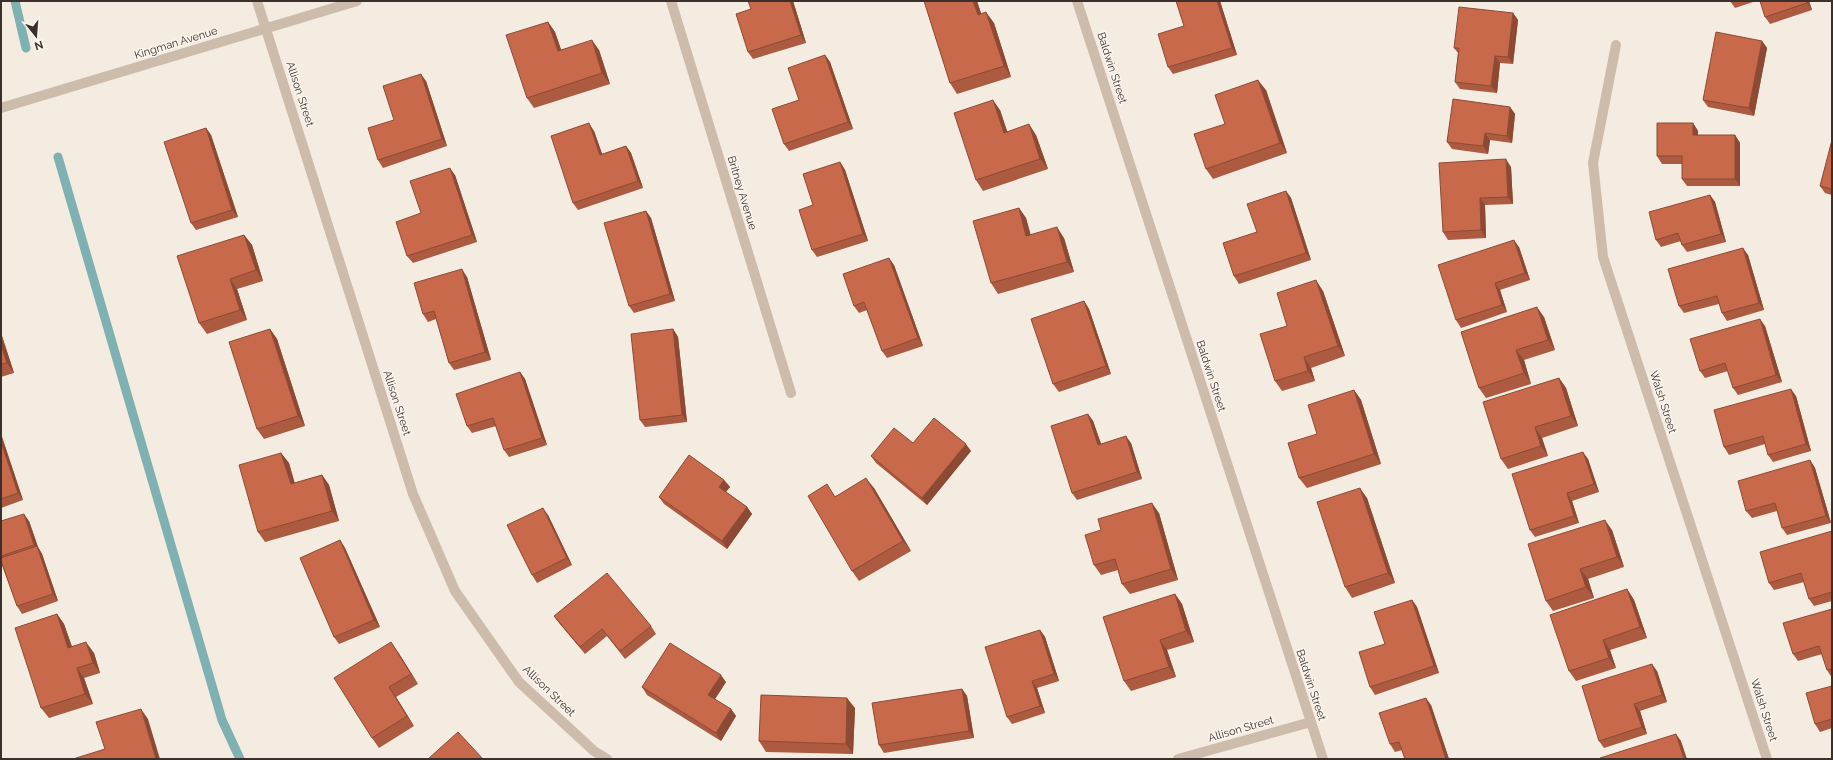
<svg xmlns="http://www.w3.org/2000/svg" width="1833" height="760" font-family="Raleway,sans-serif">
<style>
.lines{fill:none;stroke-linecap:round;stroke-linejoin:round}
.stream{stroke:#7fb0b2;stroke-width:9}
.minor{stroke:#cdbbac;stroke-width:10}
.wall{fill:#ac5a40}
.shaded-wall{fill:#8c4a34}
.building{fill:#c8694b;stroke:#8c4a34}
.labels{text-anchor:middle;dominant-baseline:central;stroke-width:3;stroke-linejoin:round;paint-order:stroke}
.street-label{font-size:11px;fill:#3b302b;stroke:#fbf5ee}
</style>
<rect width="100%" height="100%" fill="#f4ebe1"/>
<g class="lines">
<path class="stream" d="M15 1 26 48
M58 157 222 720 240 759"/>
<path class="minor" d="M257 1 413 494 455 591 519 682 594 751 607 759
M671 1 791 393
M1077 1 1323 759
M1616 45 1593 163 1603 257 1767 759
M1 108 357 1
M1178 759 1311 722"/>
</g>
<path class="wall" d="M793 1 806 43 753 59 748 52Z
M924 1H977L981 14 994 23 1011 77 957 94 950 83Z
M1176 1H1220L1237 55 1173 74 1168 67 1184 26Z
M1730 1H1756L1735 8Z
M1760 1H1809L1812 10 1770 24 1765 17Z
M1513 13 1518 20 1513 64 1500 63 1497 93 1460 89 1455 82 1458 53 1454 48Z
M548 22 555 32 561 50H599L610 84 534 108 527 98Z
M1762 41 1767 48 1754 116 1708 107 1703 100Z
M825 55 830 62 853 129 789 151 784 144 799 100Z
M426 81 447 146 383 168 378 160 394 120Z
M1266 90 1287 153 1213 179 1206 169 1225 124Z
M1510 107 1515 114 1512 143 1490 140 1488 154 1452 149 1447 142Z
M1000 110 1007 131 1036 135 1048 169 983 191 976 180Z
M1693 123 1698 131V135H1735L1740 143V186H1687L1682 179V164H1662L1657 156Z
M206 128 211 135 238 217 196 230 191 223Z
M594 131 602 154 626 146 631 153 643 188 578 210 573 203Z
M1832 140V195L1825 193 1820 186Z
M840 162 845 170 868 241 817 257 812 250 813 205Z
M1511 167 1513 204 1485 205 1486 238 1448 240 1443 232Z
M455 175 477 242 413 263 407 256 421 213Z
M1286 191 1291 198 1311 260 1239 284 1234 276 1257 232Z
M1710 195 1715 202 1726 242 1687 252 1682 245 1681 241 1661 247 1656 240Z
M1019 208 1026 218 1030 234 1064 238 1074 272 998 294 991 283Z
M646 211 651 218 675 301 634 313 629 306Z
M244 235 252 245 263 281 237 289 247 320 207 334 199 323Z
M1519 247 1530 280 1500 290 1507 312 1461 328 1456 320Z
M1748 255 1764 310 1727 321 1722 313 1719 304 1684 313 1679 306Z
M894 265 923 346 887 358 882 351 867 310 859 313 854 306Z
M467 277 491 360 454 370 449 363 436 319 428 322 423 314Z
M1323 291 1345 356 1311 368 1315 381 1282 391 1275 381 1287 326Z
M1084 301 1089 309 1111 374 1059 392 1053 384Z
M1544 317 1555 350 1524 360 1531 384 1486 398 1479 388Z
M1765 326 1782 382 1738 395 1733 388 1728 371 1705 378 1700 371Z
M270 329 277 339 305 426 264 439 257 429Z
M673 329 678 337 687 422 645 427 640 420Z
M1 333 14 373 1 377Z
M520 372 525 379 547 445 509 457 504 450 496 426 472 433 467 426Z
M1559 378 1566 388 1578 426 1542 438 1548 456 1508 469 1501 459Z
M1354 390 1361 400 1381 464 1307 488 1299 478 1317 434Z
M1796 396 1811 451 1773 462 1768 455 1765 444 1729 455 1724 447Z
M1088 414 1093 421 1101 444 1131 443 1142 479 1077 500 1072 493Z
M1 434 23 500 1 508Z
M913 443 971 451 927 505 876 463 871 456Z
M281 453 289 463 294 483 322 475 329 485 339 521 265 542 258 532Z
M1588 459 1599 492 1572 501 1579 523 1535 537 1530 530Z
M1810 460 1815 468 1831 523 1787 535 1782 528 1777 511 1752 518 1746 511Z
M724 480 730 487 726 492 747 507 752 514 727 549 664 504 659 497Z
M874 488 911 551 859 581 852 571 835 496Z
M1367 498 1395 583 1352 598 1345 587Z
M1159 513 1178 580 1130 594 1122 584 1118 570 1101 575 1094 565Z
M548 515 572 565 537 583 532 575Z
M1 521H29L38 547 42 554 58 601 22 614 17 606 2 565H1Z
M1612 530 1624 567 1588 579 1594 598 1553 611 1546 601Z
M1832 531V601L1814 606 1809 599 1804 582 1774 590 1769 583Z
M340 540 345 548 380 627 339 644 334 637Z
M1627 589 1634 600 1647 638 1610 650 1616 668 1576 681 1569 671Z
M1175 594 1182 604 1194 642 1167 650 1176 677 1131 691 1124 681Z
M1412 600 1417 607 1439 673 1375 695 1370 687 1385 644Z
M1832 609V678L1827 670 1822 654 1798 661 1793 654Z
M57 614 64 624 72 647 94 653 100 673 84 678 93 704 49 718 41 708Z
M554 616 651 626 656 634 625 659 607 636 585 654 559 623Z
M1040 630 1045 637 1059 681 1037 688 1045 713 1012 724 1007 717Z
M398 652 418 684 396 697 414 726 379 748 372 738Z
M1657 671 1667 702 1640 711 1647 734 1604 748 1599 741Z
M726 682 715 699 731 709 736 716 721 741 647 695 642 687Z
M1832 686V728L1820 732 1815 724Z
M962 689 967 696 974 738 884 753 879 745Z
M1431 705 1449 759H1405L1402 750 1395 752 1390 744Z
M855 708 853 754 766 752 759 741Z"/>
<path class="shaded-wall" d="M790 1H793L806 43 801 35Z
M973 1H977L985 25 978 15Z
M1217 1H1220L1237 55 1232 48Z
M1806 1H1809L1812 10 1807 3Z
M986 12 994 23 1011 77 1004 66Z
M1513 13 1518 20 1513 64 1508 57Z
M548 22 555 32 565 61 558 51Z
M592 40 599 50 610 84 602 73Z
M1762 41 1767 48 1754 116 1749 108Z
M825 55 830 62 853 129 848 122Z
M1495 56 1500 63 1497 93 1491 86Z
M421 74 426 81 447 146 442 139Z
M1258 80 1266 90 1287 153 1280 143Z
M993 100 1000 110 1011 143 1004 133Z
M1510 107 1515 114 1512 143 1507 136Z
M589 123 594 131 605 162 600 155Z
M1693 123 1698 131V142L1693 135Z
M1029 124 1036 135 1048 169 1040 159Z
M206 128 211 135 238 217 232 210Z
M1485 133 1490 140 1488 154 1483 146Z
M1735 135 1740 143V186L1735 179Z
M626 146 631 153 643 188 638 181Z
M1506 159 1511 167 1513 204 1508 197Z
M840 162 845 170 868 241 863 234Z
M450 168 455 175 477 242 472 235Z
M1286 191 1291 198 1311 260 1306 253Z
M1710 195 1715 202 1726 242 1721 234Z
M1480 198 1485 205 1486 238 1481 230Z
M1019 208 1026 218 1034 246 1026 236Z
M646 211 651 218 675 301 670 294Z
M1057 227 1064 238 1074 272 1067 262Z
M244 235 252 245 263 281 256 270Z
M1514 240 1519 247 1530 280 1525 273Z
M1743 248 1748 255 1764 310 1759 303Z
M889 258 894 265 923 346 918 338Z
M462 269 467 277 491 360 485 352Z
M230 279 237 289 247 320 240 310Z
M1316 280 1323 291 1345 356 1338 346Z
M1495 283 1500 290 1507 312 1502 305Z
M1084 301 1089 309 1111 374 1106 366Z
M1537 307 1544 317 1555 350 1548 340Z
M1760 319 1765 326 1782 382 1776 375Z
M270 329 277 339 305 426 298 416Z
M673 329 678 337 687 422 682 415Z
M1 333 14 373 7 363 1 345Z
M1516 350 1524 360 1531 384 1524 373Z
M1304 357 1311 368 1315 381 1308 371Z
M520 372 525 379 547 445 542 438Z
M1559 378 1566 388 1578 426 1571 416Z
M1791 389 1796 396 1811 451 1806 444Z
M1354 390 1361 400 1381 464 1374 454Z
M1088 414 1093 421 1104 452 1098 445Z
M1535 427 1542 438 1548 456 1541 446Z
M1 434 23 500 18 493 1 442Z
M1126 436 1131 443 1142 479 1137 472Z
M966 444 971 451 927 505 922 498Z
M1583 452 1588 459 1599 492 1594 484Z
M281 453 289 463 298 494 291 484Z
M1810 460 1815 468 1831 523 1826 516Z
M322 475 329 485 339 521 332 511Z
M866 478 874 488 911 551 903 541Z
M724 480 730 487 724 494 719 487Z
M1360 488 1367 498 1395 583 1388 573Z
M1567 493 1572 501 1579 523 1574 516Z
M1152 503 1159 513 1178 580 1171 569Z
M747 507 752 514 727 549 722 541Z
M543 508 548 515 572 565 567 558Z
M24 514 29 521 38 547 42 554 58 601 53 594 39 551 34 545Z
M1605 520 1612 530 1624 567 1617 557Z
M340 540 345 548 380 627 374 620Z
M1580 569 1588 579 1594 598 1586 587Z
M1627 589 1634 600 1647 638 1640 627Z
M1175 594 1182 604 1194 642 1186 631Z
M1412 600 1417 607 1439 673 1434 666Z
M57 614 64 624 76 658 68 648Z
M1040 630 1045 637 1059 681 1054 674Z
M1160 640 1167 650 1176 677 1169 667Z
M1603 640 1610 650 1616 668 1609 658Z
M86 642 94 653 100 673 93 663Z
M391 642 398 652 418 684 411 674Z
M1652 664 1657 671 1667 702 1662 695Z
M77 668 84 678 93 704 85 694Z
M721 675 726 682 713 702 708 695Z
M1032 681 1037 688 1045 713 1040 706Z
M389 687 396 697 414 726 407 716Z
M962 689 967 696 974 738 969 731Z
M847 698 855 708 853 754 846 744Z
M1426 698 1431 705 1449 759H1446Z
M1634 704 1640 711 1647 734 1642 727Z
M141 709 148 719 160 759H156Z
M731 709 736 716 721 741 716 733Z
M1676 734 1681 741 1687 759H1684Z"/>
<path class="building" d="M748 1H790L801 35 748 52 736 14 751 9Z
M924 1H973L978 15 986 12 1004 66 950 83Z
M1176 1H1217L1232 48 1168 67 1158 34 1184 26Z
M1760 1H1806L1807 3 1765 17Z
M1459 7 1513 13 1508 57 1495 56 1491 86 1455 82 1459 48H1454Z
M548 22 558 51 592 40 602 73 527 98 506 35Z
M1716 32 1762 41 1749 108 1703 100Z
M825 55 848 122 784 144 772 109 799 100 788 68Z
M421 74 442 139 378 160 368 128 394 120 383 86Z
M1258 80 1280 143 1206 169 1194 134 1225 124 1215 95Z
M1453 99 1510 107 1507 136 1485 133 1483 146 1447 142Z
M993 100 1004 133 1029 124 1040 159 976 180 954 113Z
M589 123 600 155 626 146 638 181 573 203 551 136Z
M1657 123H1693V135H1735V179H1682V156H1657Z
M206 128 232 210 191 223 164 142Z
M1832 140V189L1820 186Z
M1506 159 1508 197 1480 198 1481 230 1443 232 1439 163Z
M840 162 863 234 812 250 799 210 813 205 803 174Z
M450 168 472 235 407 256 396 222 421 213 410 181Z
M1286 191 1306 253 1234 276 1223 243 1257 232 1247 204Z
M1710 195 1721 234 1682 245 1678 233 1656 240 1649 212Z
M1019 208 1026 236 1057 227 1067 262 991 283 973 221Z
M646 211 670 294 629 306 604 223Z
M244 235 256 270 230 279 240 310 199 323 177 256Z
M1514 240 1525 273 1495 283 1502 305 1456 320 1438 265Z
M1743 248 1759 303 1722 313 1717 296 1679 306 1668 269Z
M889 258 918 338 882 351 864 302 854 306 843 274Z
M462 269 485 352 449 363 434 311 423 314 414 283Z
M1316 280 1338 346 1304 357 1308 371 1275 381 1260 334 1287 326 1277 293Z
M1084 301 1106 366 1053 384 1031 319Z
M1537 307 1548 340 1516 350 1524 373 1479 388 1461 332Z
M1760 319 1776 375 1733 388 1725 363 1700 371 1690 339Z
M270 329 298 416 257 429 229 342Z
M673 329 682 415 640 420 631 334Z
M1 345 7 363 1 364Z
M520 372 542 438 504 450 493 418 467 426 456 394Z
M1559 378 1571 416 1535 427 1541 446 1501 459 1483 402Z
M1791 389 1806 444 1768 455 1763 436 1724 447 1714 410Z
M1354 390 1374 454 1299 478 1288 443 1317 434 1308 405Z
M1088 414 1098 445 1126 436 1137 472 1072 493 1051 426Z
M934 418 966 444 922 498 871 456 894 428 913 443Z
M1 442 18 493 1 499Z
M1583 452 1594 484 1567 493 1574 516 1530 530 1512 474Z
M281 453 291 484 322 475 332 511 258 532 239 465Z
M689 455 724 480 719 487 747 507 722 541 659 497Z
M1810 460 1826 516 1782 528 1775 503 1746 511 1738 481Z
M866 478 903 541 852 571 808 496 827 484 835 497Z
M1360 488 1388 573 1345 587 1317 502Z
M1152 503 1171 569 1122 584 1115 559 1094 565 1085 535 1101 530 1098 519Z
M543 508 567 558 532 575 507 525Z
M24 514 34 545 1 556V521Z
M1605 520 1617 557 1580 569 1586 587 1546 601 1528 544Z
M1832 531V592L1809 599 1801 573 1769 583 1760 552Z
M340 540 374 620 334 637 300 558Z
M37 546 53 594 17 606 1 561V558Z
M607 573 651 626 620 651 602 629 580 647 554 616Z
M1627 589 1640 627 1603 640 1609 658 1569 671 1550 615Z
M1175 594 1186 631 1160 640 1169 667 1124 681 1103 617Z
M1412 600 1434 666 1370 687 1359 652 1385 644 1374 612Z
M1832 609V669L1827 670 1819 646 1793 654 1783 623Z
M57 614 68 648 86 642 93 663 77 668 85 694 41 708 15 628Z
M1040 630 1054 674 1032 681 1040 706 1007 717 985 647Z
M391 642 411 674 389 687 407 716 372 738 334 678Z
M670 643 721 675 708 695 731 709 716 733 642 687Z
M1652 664 1662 695 1634 704 1642 727 1599 741 1582 686Z
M1832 686V719L1815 724 1806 693Z
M962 689 969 731 879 745 872 703Z
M761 695 847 698 846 744 759 741Z
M1426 698 1446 759H1405L1399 742 1390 744 1379 713Z
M141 709 156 759H73L105 749 96 722Z
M458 732 483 759H428Z
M1676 734 1684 759H1600V758Z"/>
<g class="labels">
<g class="street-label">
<text transform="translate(176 43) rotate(-17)">Kingman Avenue</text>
<text transform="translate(1112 68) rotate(72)">Baldwin Street</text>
<text transform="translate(300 94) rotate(72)">Allison Street</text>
<text transform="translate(742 193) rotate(73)">Britney Avenue</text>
<text transform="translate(1211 376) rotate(72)">Baldwin Street</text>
<text transform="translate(1663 402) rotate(72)">Walsh Street</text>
<text transform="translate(397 403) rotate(72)">Allison Street</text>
<text transform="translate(1311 685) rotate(72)">Baldwin Street</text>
<text transform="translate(549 691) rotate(44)">Allison Street</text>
<text transform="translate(1764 710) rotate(72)">Walsh Street</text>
<text transform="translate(1241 729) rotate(-16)">Allison Street</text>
</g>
</g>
<rect width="1833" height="760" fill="none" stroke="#3b302b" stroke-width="4"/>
<g transform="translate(36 36) rotate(163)" stroke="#fbf5ee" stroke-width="3" paint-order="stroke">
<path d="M0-3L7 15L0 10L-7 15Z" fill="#3b302b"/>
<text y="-6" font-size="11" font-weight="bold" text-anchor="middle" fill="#3b302b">N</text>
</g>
</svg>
